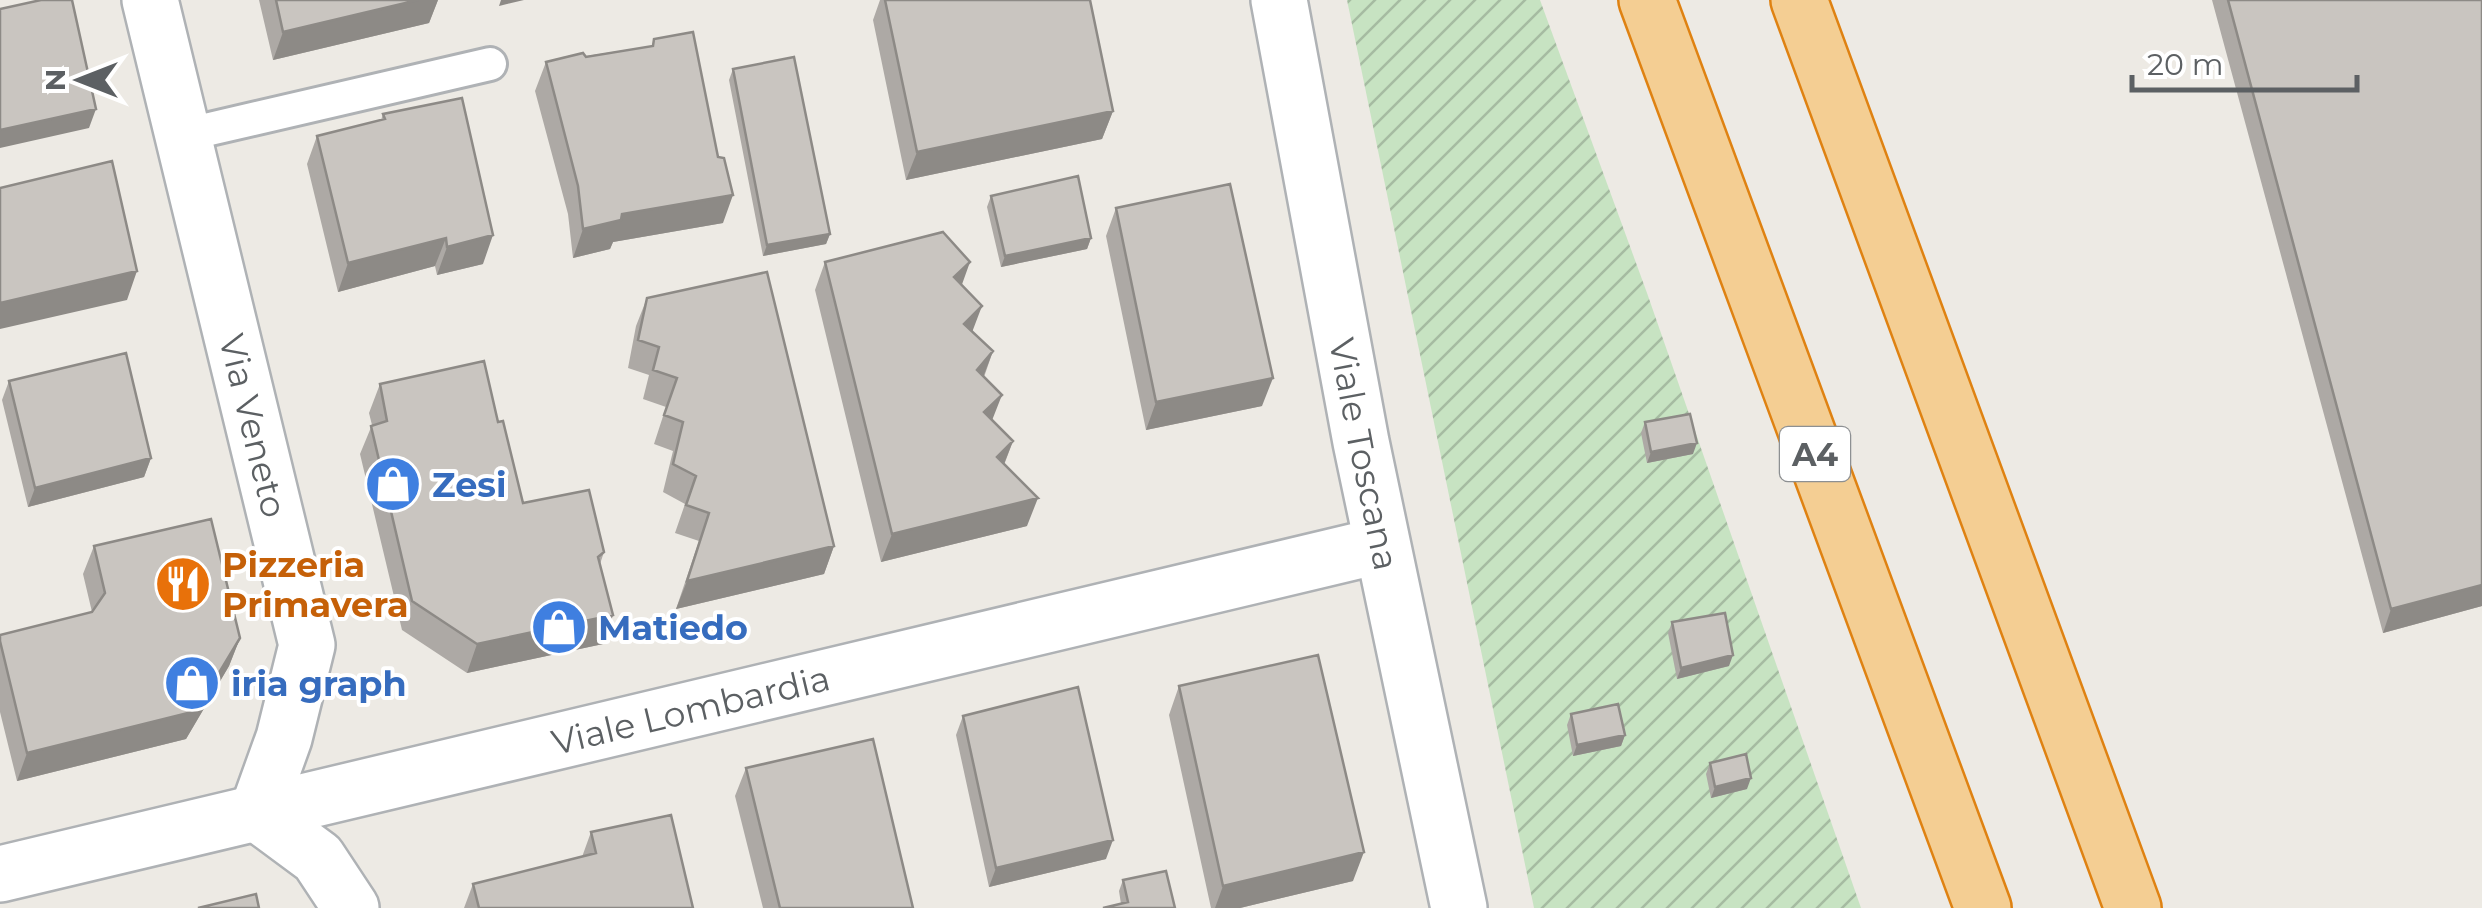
<svg xmlns="http://www.w3.org/2000/svg" width="2482" height="908" font-family="Montserrat,sans-serif">
<style>
.garden{fill:url(#garden-furrows)}
.lines{fill:none;stroke-linecap:round;stroke-linejoin:round}
.service-casing{stroke:#afb2b5;stroke-width:38}
.minor-casing{stroke:#afb2b5;stroke-width:60}
.motorway-casing{stroke:#df8212;stroke-width:60}
.service{stroke:#fff;stroke-width:32}
.minor{stroke:#fff;stroke-width:55}
.motorway{stroke:#f4ce93;stroke-width:55}
.wall{fill:#ada9a5}
.shaded-wall{fill:#8d8a86}
.building{fill:#c9c5c0;stroke:#8d8a86;stroke-width:2.5}
.labels{text-anchor:middle;dominant-baseline:central;stroke-width:8;stroke-linejoin:round;paint-order:stroke}
.shield{fill:#fff;stroke:#8d9092;stroke-width:2.5}
.shield-label{font-size:32px;font-weight:bold;fill:#5c6063}
.street-label{font-size:35px;fill:#5c6063;stroke:#fff}
.shop-label{font-size:35px;font-weight:bold;fill:#366cbe;stroke:#fff;text-anchor:start}
.food-label{font-size:35px;font-weight:bold;fill:#c56008;stroke:#fff;text-anchor:start}
</style>
<defs>
<pattern id="garden-furrows" width="10" height="10" patternUnits="userSpaceOnUse" patternTransform="scale(2.5)"><rect width="10" height="10" fill="#c7e3c2"/><path d="M-1 1l2-2M0 10L10 0M9 11l2-2" fill="none" stroke="#a5bba1"/></pattern>
</defs>
<rect width="100%" height="100%" fill="#edeae4"/>
<path class="garden" d="M1347 0H1540L1647 293 1861 908H1534Z"/>
<g class="lines">
<g class="service-casing">
<path id="service" d="M184 135 490 64"/>
</g>
<g class="minor-casing">
<g id="minor">
<path id="s1" d="M150 0 307 645 284 738 257 813 318 858 351 908"/>
<path id="s2" d="M1279 0 1361 442 1459 908"/>
<path id="s3" d="M0 874 1382 545"/>
</g>
</g>
<g class="motorway-casing">
<path id="motorway" d="M1647 0 1983 908
M1799 0 2133 908"/>
</g>
<use href="#service" class="service"/>
<use href="#minor" class="minor"/>
<use href="#motorway" class="motorway"/>
</g>
<path class="wall" d="M259 0H438L429 23 273 60Z
M880 0H1090L1113 111 1102 139 906 180 873 20Z
M2212 0H2482V606L2383 633Z
M654 39 723 223 613 242 610 249 573 258 568 214 535 91 546 62 652 46Z
M733 69 830 234 826 244 763 256 729 80Z
M383 114 483 264 437 275 435 266 338 292 307 164 317 136 381 120Z
M991 196 1091 238 1087 249 1001 267 987 207Z
M1116 208 1262 406 1146 430 1106 236Z
M825 262 962 285 972 332 993 351 984 377 992 420 1013 441 1004 465 1027 526 881 562 815 290Z
M647 298 834 546 824 574 676 609 699 541 675 533 685 504 663 492 673 451 654 444 666 407 643 399 649 375 628 368 636 326Z
M9 381 151 458 144 477 28 507 2 400Z
M380 384 498 422 523 503 604 552 600 564 613 615 603 644 467 673 402 630 360 454 372 425 369 413Z
M1645 422 1693 454 1647 463 1641 433Z
M94 546 240 638 229 666 186 739 17 781 0 712V635L92 612 83 574Z
M1672 622 1729 666 1677 679 1668 633Z
M1179 686 1353 881 1240 908H1211L1169 715Z
M1571 714 1625 735 1621 746 1573 756 1567 725Z
M963 716 1106 859 989 887 956 735Z
M1710 763 1747 789 1711 798 1706 774Z
M746 768 913 908H763L735 796Z
M591 832 693 908H464L473 884 582 857Z
M1123 880 1175 908 1121 904 1119 891Z"/>
<path class="shaded-wall" d="M418 0H438L429 23 273 60 283 32Z
M501 0H524L499 6Z
M96 109 89 128 0 148V130Z
M1113 111 1102 139 906 180 917 152Z
M733 195 723 223 613 242 610 249 573 258 583 229 622 214Z
M830 234 826 244 763 256 767 245Z
M493 235 483 264 437 275 447 247Z
M446 238 435 266 338 292 348 263Z
M1091 238 1087 249 1001 267 1005 256Z
M970 262 960 290 954 277Z
M137 271 127 300 0 329V303Z
M982 306 971 335 964 324Z
M993 351 982 380 977 370Z
M1273 378 1262 406 1146 430 1156 402Z
M1002 395 991 423 984 412Z
M1013 441 1002 469 997 457Z
M1697 443 1693 454 1647 463 1651 452Z
M151 458 144 477 28 507 35 488Z
M1038 498 1027 526 881 562 892 534Z
M834 546 824 574 676 609 687 581Z
M2482 585V606L2383 633 2391 609Z
M613 615 603 644 467 673 477 644Z
M240 638 229 666 186 739 17 781 27 753Z
M1733 655 1729 666 1677 679 1681 668Z
M1625 735 1621 746 1573 756 1577 745Z
M1751 778 1747 789 1711 798 1715 787Z
M1113 840 1106 859 989 887 996 868Z
M1364 852 1353 881 1240 908H1215L1223 886Z"/>
<path class="building" d="M41 0H72L96 109 0 130V9Z
M276 0H418L283 32Z
M885 0H1090L1113 111 917 152Z
M2228 0H2482V585L2391 609Z
M693 32 718 157 724 158 733 195 622 214 621 220 583 229 578 186 546 62 583 53 586 57 653 46 654 39Z
M794 57 830 234 767 245 733 69Z
M462 98 493 235 447 247 446 238 348 263 317 136 385 119 383 114Z
M112 161 137 271 0 303V188Z
M1078 176 1091 238 1005 256 991 196Z
M1230 184 1273 378 1156 402 1116 208Z
M943 232 970 262 954 277 982 306 964 324 993 351 977 370 1002 395 984 412 1013 441 997 457 1038 498 892 534 825 262Z
M767 272 834 546 687 581 709 513 686 505 696 476 673 464 683 422 664 415 677 378 653 370 659 347 638 340 647 298Z
M126 353 151 458 35 488 9 381Z
M484 361 498 422 503 421 523 503 589 490 604 552 598 557 613 615 477 644 412 601 371 426 387 421 380 384Z
M1690 414 1697 443 1651 452 1645 422Z
M211 519 240 638 196 711 27 753 0 641V635L92 612 105 593 94 546Z
M1725 613 1733 655 1681 668 1672 622Z
M1318 655 1364 852 1223 886 1179 686Z
M1078 687 1113 840 996 868 963 716Z
M1618 704 1625 735 1577 745 1571 714Z
M873 739 913 908H780L746 768Z
M1746 754 1751 778 1715 787 1710 763Z
M671 815 693 908H479L473 884 596 853 591 832Z
M1166 871 1175 908H1103L1128 902 1123 880Z
M256 894 259 908H198Z"/>
<defs>
<g id="shop-disc" transform="scale(2.875)"><circle r="9.5" fill="#3f7fe0" stroke="#fff"/><path d="M-5-2.5h2.3a2.7 3.5 0 0 1 5.4 0H5L5.5 6h-11ZM-1.5-2.5h3a1.5 2.3 0 0 0-3 0Z" fill="#fff"/></g>
<g id="restaurant-disc" transform="scale(2.875)"><circle r="9.5" fill="#e8710a" stroke="#fff"/><path d="M-5-6h1v4h1v-4h1v4h1v-4h1v5L-1.5 .5V6h-2V.5L-5-1ZM5-6V6H3V1.5H1.5Q1.5-4 5-6Z" fill="#fff"/></g>
</defs>
<g fill-rule="evenodd">
<use href="#shop-disc" x="393" y="484"/>
<use href="#restaurant-disc" x="183" y="584"/>
<use href="#shop-disc" x="559" y="627"/>
<use href="#shop-disc" x="192" y="683"/>
</g>
<g class="labels">
<rect class="shield" x="1780" y="427" width="70" height="54" rx="8"/>
<g class="shield-label">
<text x="1815" y="454">A4</text>
</g>
<g class="street-label">
<text stroke="none"><textPath href="#s1" startOffset="438">Via Veneto</textPath></text>
<text stroke="none"><textPath href="#s2" startOffset="462">Viale Toscana</textPath></text>
<text stroke="none"><textPath href="#s3" startOffset="710">Viale Lombardia</textPath></text>
</g>
<g class="shop-label">
<text x="432" y="484">Zesi</text>
<text x="598" y="627">Matiedo</text>
<text x="231" y="683">iria graph</text>
</g>
<g class="food-label">
<text x="222" y="564">Pizzeria<tspan x="222" dy="40">Primavera</tspan></text>
</g>
</g>
<g transform="translate(80 80) rotate(270)" stroke="#ffffff" stroke-width="8" paint-order="stroke">
<path d="M0-8L18 38L0 25L-18 38Z" fill="#5c6063"/>
<text y="-15" font-size="28" font-weight="bold" text-anchor="middle" fill="#5c6063">N</text>
</g>
<path d="M2132 75v15h225v-15" fill="none" stroke="#5c6063" stroke-width="5"/>
<text x="2147" y="75" font-size="30" fill="#5c6063" stroke="#ffffff" stroke-width="8" paint-order="stroke">20 m</text>
</svg>
